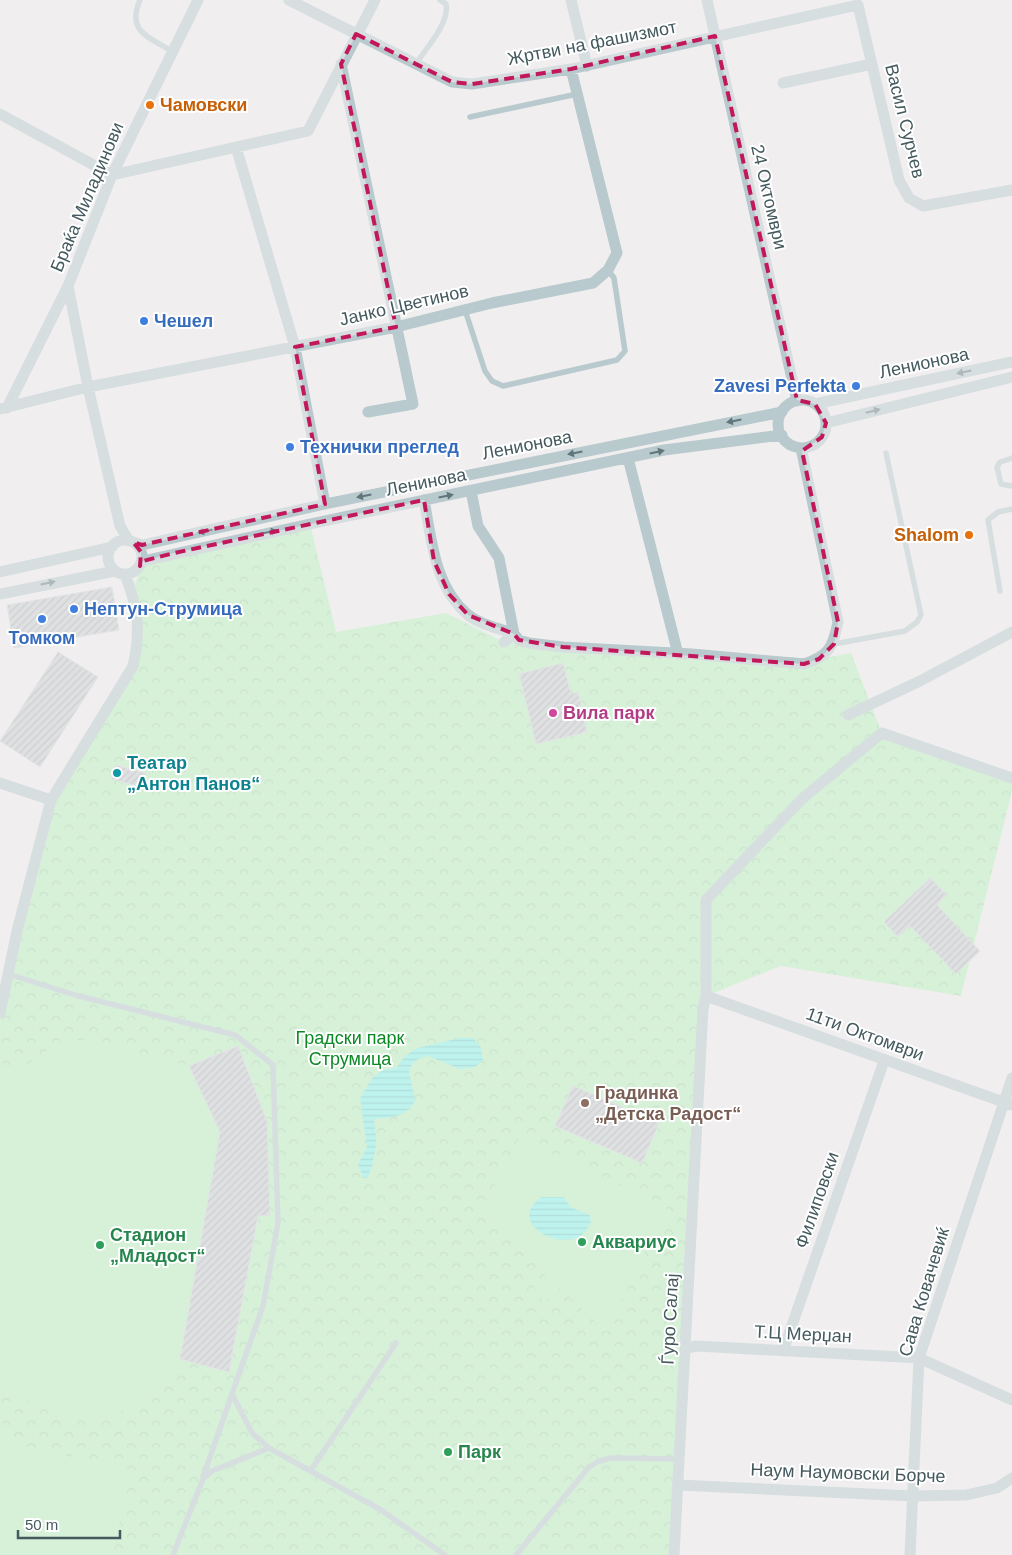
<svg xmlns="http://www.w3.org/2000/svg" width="1012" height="1555" font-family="Helvetica,sans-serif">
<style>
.park{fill:url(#park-crowns)}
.pitch{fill:#b7f4bd}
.water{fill:url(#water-rules)}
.building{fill:url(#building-hatch);stroke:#d2d7db}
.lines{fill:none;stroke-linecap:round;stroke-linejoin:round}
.lane{stroke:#b8cacd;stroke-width:5.5}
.street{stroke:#b8cacd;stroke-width:11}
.oneway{fill:#61767a}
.marked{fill:none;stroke:#c2185b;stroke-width:4;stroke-dasharray:10 6;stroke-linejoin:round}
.food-dot{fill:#e8710a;stroke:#fff;stroke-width:2}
.shop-dot{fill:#3f7fe0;stroke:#fff;stroke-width:2}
.hotel-dot{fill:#d1479c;stroke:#fff;stroke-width:2}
.culture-dot{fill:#0f9aa8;stroke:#fff;stroke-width:2}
.education-dot{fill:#8d6e63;stroke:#fff;stroke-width:2}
.leisure-dot{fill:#2e9e5b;stroke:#fff;stroke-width:2}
.labels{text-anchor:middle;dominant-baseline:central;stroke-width:4;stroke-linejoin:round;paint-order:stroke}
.street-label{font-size:18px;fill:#445a5e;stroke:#fff}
.food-label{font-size:18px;font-weight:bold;fill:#c56008;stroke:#fff;text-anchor:start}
.shop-label{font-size:18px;font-weight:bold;fill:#366cbe;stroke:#fff;text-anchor:start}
.hotel-label{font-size:18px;font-weight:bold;fill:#b23c85;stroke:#fff;text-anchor:start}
.culture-label{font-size:18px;font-weight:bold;fill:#0d838f;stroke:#fff;text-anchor:start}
.park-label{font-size:18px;fill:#0c8925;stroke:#fff}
.education-label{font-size:18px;font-weight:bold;fill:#785e54;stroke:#fff;text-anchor:start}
.leisure-label{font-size:18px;font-weight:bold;fill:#27864d;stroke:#fff;text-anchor:start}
</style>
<defs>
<pattern id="park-crowns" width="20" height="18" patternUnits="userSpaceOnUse" patternTransform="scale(1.25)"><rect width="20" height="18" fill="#b7f4bd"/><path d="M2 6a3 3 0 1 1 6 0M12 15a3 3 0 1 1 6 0" fill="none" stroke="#9fd3a5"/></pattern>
<pattern id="water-rules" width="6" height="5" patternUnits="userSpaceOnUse" patternTransform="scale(1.25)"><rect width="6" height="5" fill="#7ff6ec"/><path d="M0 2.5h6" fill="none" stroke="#6acac2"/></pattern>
<pattern id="building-hatch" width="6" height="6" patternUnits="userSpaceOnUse" patternTransform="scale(1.25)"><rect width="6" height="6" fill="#c8ced2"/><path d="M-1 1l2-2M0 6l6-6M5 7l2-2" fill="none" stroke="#a4aaae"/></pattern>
</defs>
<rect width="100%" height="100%" fill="#f1eeef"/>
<path class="park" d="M310 524 336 632 446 613 504 642 819 659 851 653 882 733 1012 778V791L961 996 781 966 706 996 670 1555H0V1013L51 800 133 666 132 593 143 561Z"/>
<path class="pitch" d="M61 1040H86L189 1066 220 1132 176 1380 138 1406 97 1419 51 1411 0 1388V1099L3 1083Z
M519 1138 667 1208 606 1332 560 1288 545 1302 534 1288 547 1273 483 1210Z
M0 1441 131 1470 112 1555H0Z"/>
<path class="water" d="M460 1038H473L480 1046 483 1060 475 1067 460 1069 428 1056 418 1059 412 1064 409 1072 415 1100C406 1118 392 1117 374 1119 374 1126 376 1132 376 1139 377 1146 371 1173 367 1178H363L358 1164 367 1147 360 1098 373 1077 383 1070 396 1068 406 1055 418 1048Z
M542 1197H564L570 1207 590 1215 591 1222C588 1227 585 1234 579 1237 553 1249 507 1220 542 1197Z"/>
<path class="building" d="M112 587 119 630 14 648 7 605Z
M58 652 98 677 40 767 0 741Z
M563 663 571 694 578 692 587 732 536 744 519 674Z
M115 765 146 773 142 787 111 779Z
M930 878 947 895 937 905 980 951 956 974 910 926 898 937 884 922Z
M238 1046 267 1121 270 1215 258 1216 229 1372 180 1359 220 1132 189 1066Z
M573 1086 659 1123 642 1163 555 1126Z"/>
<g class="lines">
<path class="lane" d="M140 0C126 32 149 37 173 52
M416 64C426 48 450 23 446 4L440 0
M470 117 577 94
M465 310 485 371 492 381 503 386 617 360 625 351 614 278 608 270
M1012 458 1000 462 997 467 1001 484 1012 486
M1000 591 988 520 998 512 1012 509
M834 644 905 631 917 622 921 615 886 453
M8 974 75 995 235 1035 273 1065 278 1223 263 1306 232 1394 252 1433 269 1448 381 1510 445 1555
M311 1470 396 1343
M203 1477 232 1394
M173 1555 203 1479 212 1471 269 1448
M516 1555 589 1467 599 1461 611 1458 680 1459"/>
<path class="street" d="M289 0 452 82 472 84 571 69 858 5
M571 0 587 66
M707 0 797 401
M858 5 899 180 909 198 923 206 1012 190
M341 64 413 404 368 412
M783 83 872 64
M0 114 112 175 308 131 375 0
M236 147 295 347 325 504
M68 286 88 387 120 526 129 541
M778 424a24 24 0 1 1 48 0a24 24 0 1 1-48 0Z
M815 404 1012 362
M7 408 68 286 112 175 198 0
M0 409 88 387 396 327 492 303 593 283 608 270 617 253 571 69
M826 423 1012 377
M628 458 678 654
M471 491 478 526 499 558 514 634 519 640 529 643 563 647 692 654 804 664C829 656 833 647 838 622L801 448
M424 500C432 541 434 585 467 614 480 625 499 628 514 634L504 642
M108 557a17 17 0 1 1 34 0a17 17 0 1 1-34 0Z
M133 542 142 545 325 504 782 412
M140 566 143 561 310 524 664 450 782 435
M0 572 112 547
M0 594 115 571
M848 715 920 681 1012 632
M0 783 51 800
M706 996 1012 1105
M0 1013 17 931 51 800 133 666C141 631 138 608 125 574
M686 1348 697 1346 919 1358 1012 1400
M783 1351 884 1061
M679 1485 912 1496 966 1495 997 1488 1012 1478
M674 1555 703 1009 706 996V900L803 798 882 733 1012 778
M910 1555 919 1358 1012 1078"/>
</g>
<defs><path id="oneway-solid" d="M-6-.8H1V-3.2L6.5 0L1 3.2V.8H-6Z" transform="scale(1.25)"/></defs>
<g class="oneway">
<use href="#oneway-solid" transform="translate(964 372) rotate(168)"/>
<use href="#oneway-solid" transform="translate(873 411) rotate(-14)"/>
<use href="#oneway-solid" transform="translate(734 421) rotate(169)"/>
<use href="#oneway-solid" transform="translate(657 452) rotate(-12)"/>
<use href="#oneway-solid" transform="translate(575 453) rotate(169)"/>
<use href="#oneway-solid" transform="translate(364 496) rotate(169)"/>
<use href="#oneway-solid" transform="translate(446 496) rotate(-11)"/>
<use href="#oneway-solid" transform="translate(205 531) rotate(167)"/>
<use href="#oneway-solid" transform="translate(270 532) rotate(-12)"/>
<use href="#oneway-solid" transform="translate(48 583) rotate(-12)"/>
</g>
<path d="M0 0H1012V1555H0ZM356 34 452 82 472 84 571 69 715 36 797 400 815 404 826 423 822 437 802 451 838 622 834 644 819 659 804 664 563 647 519 640 514 634 468 615 449 594 434 561 424 500 174 553 143 561 140 566 141 552 133 542 142 545 325 504 295 347 396 327 341 64Z" fill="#f1eeef" fill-opacity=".55" fill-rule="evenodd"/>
<path class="marked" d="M356 34 452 82 472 84 571 69 715 36 797 400 815 404 826 423 822 437 802 451 838 622 834 644 819 659 804 664 563 647 519 640 514 634 468 615 449 594 434 561 424 500 174 553 143 561 140 566 141 552 133 542 142 545 325 504 295 347 396 327 341 64Z"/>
<g class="food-dot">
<circle cx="150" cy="105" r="5"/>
<circle cx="969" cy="535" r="5"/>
</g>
<g class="shop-dot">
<circle cx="144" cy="321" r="5"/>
<circle cx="856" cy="386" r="5"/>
<circle cx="290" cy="447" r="5"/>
<circle cx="74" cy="609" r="5"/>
<circle cx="42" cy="619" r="5"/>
</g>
<circle class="hotel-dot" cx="553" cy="713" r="5"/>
<circle class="culture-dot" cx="117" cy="773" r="5"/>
<circle class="education-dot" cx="585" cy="1103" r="5"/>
<g class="leisure-dot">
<circle cx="582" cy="1242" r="5"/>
<circle cx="100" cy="1245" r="5"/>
<circle cx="448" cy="1452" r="5"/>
</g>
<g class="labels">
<g class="street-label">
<text transform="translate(592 43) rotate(-11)">Жртви на фашизмот</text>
<text transform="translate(905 121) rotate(76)">Васил Сурчев</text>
<text transform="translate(87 197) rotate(-67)">Браќа Миладинови</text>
<text transform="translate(769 197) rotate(77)">24 Октомври</text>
<text transform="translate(404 305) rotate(-13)">Јанко Цветинов</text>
<text transform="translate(924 363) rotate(-12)">Ленионова</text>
<text transform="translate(527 445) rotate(-11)">Ленионова</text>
<text transform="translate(426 482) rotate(-11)">Ленинова</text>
<text transform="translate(865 1034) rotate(20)">11ти Октомври</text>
<text transform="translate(817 1200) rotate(-71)">Филиповски</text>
<text transform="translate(924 1292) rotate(-73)">Сава Ковачевиќ</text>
<text transform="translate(670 1319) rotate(-87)">Ѓуро Салај</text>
<text transform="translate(803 1334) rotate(3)">Т.Ц Мерџан</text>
<text transform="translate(848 1473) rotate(2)">Наум Наумовски Борче</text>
</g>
<g class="food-label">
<text x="160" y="105">Чамовски</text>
<text x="959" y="535" text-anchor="end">Shalom</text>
</g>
<g class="shop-label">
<text x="154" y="321">Чешел</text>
<text x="846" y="386" text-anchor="end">Zavesi Perfekta</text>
<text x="300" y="447">Технички преглед</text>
<text x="84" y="609">Нептун-Струмица</text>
<text x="42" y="638" text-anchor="middle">Томком</text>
</g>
<g class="hotel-label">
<text x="563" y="713">Вила парк</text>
</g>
<g class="culture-label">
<text x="127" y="763">Театар<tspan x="127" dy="21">„Антон Панов“</tspan></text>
</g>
<g class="park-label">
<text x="350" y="1038">Градски парк<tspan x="350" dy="21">Струмица</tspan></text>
</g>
<g class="education-label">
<text x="595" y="1093">Градинка<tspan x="595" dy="21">„Детска Радост“</tspan></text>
</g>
<g class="leisure-label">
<text x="110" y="1235">Стадион<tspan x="110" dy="21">„Младост“</tspan></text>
<text x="592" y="1242">Аквариус</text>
<text x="458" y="1452">Парк</text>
</g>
</g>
<path d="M18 1530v8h102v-8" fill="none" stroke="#445a5e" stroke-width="2.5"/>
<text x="25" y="1530" font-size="15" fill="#445a5e" stroke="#ffffff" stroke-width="4" paint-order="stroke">50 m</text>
</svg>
